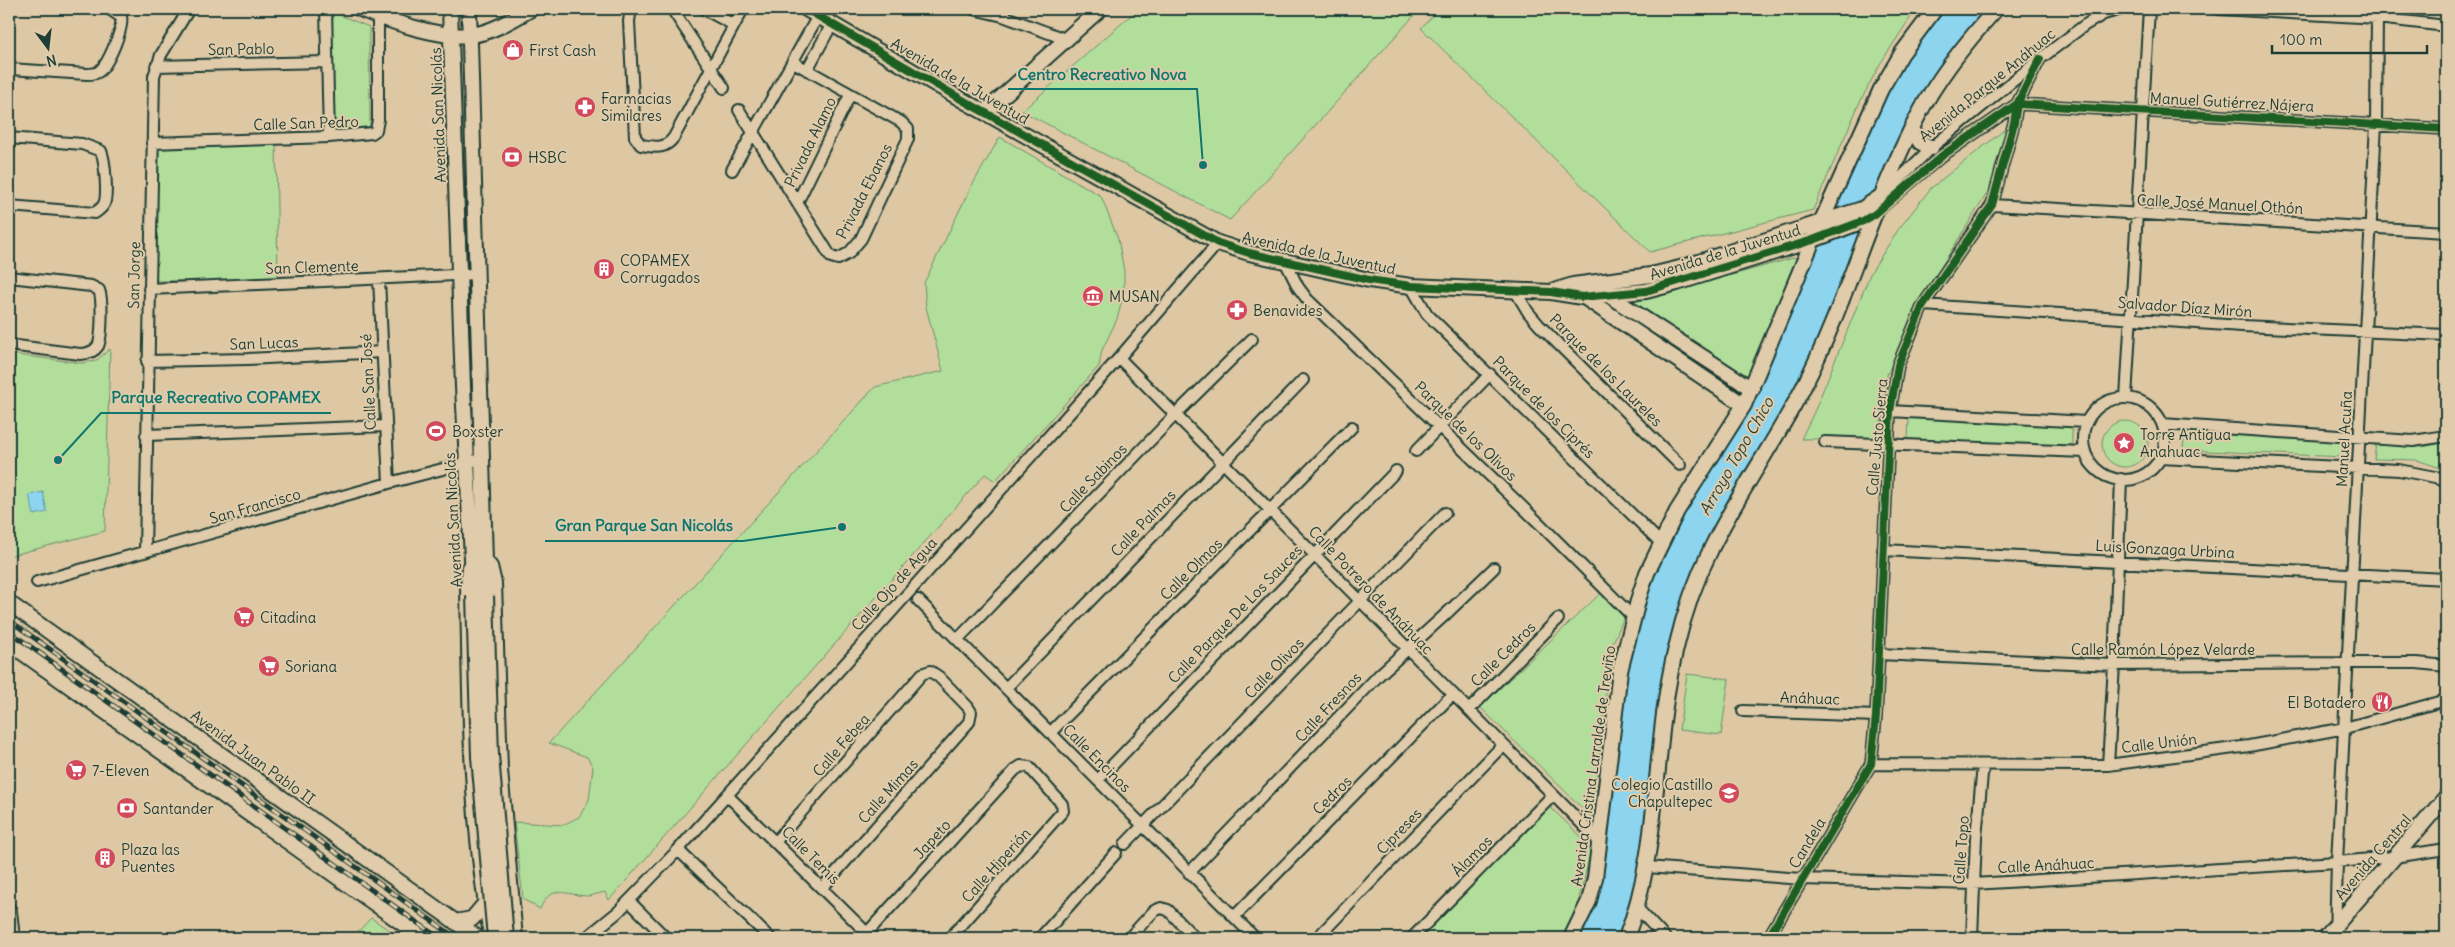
<svg xmlns="http://www.w3.org/2000/svg" width="2455" height="947" font-family="Delius,sans-serif">
<style>
.green{fill:#b2de9b;stroke:#688e68}
.water{fill:#8dd4ef;stroke:#6198a4}
.lines{fill:none;stroke-linecap:round;stroke-linejoin:round}
.street-casing{stroke:#1f3d34;stroke-width:14}
.secondary-casing{stroke:#1f3d34;stroke-width:18}
.street{stroke:#e0cbaa;stroke-width:10}
.secondary{stroke:#e0cbaa;stroke-width:14}
.rail-casing{stroke:#1f3d34;stroke-width:5}
.rail{stroke:#e0cbaa;stroke-width:3;stroke-dasharray:9;stroke-linecap:butt}
.secondary-bridge-casing{stroke:#1f3d34;stroke-width:18;stroke-linecap:butt}
.secondary-bridge{stroke:#e0cbaa;stroke-width:14}
.cycleway-casing{stroke:#e0cbaa;stroke-width:11}
.cycleway{stroke:#1b5e20;stroke-width:8}
.labels{text-anchor:middle;dominant-baseline:central;stroke-width:4;stroke-linejoin:round;paint-order:stroke}
.street-label{font-size:15px;fill:#1f3d34;stroke:#e0cbaa}
.poi-label{font-size:15px;fill:#1f3d34;stroke:#e0cbaa;text-anchor:start}
.water-label{font-size:16px;font-style:italic;fill:#24453d;stroke:#e0cbaa}
.leader{fill:none;stroke:#0f766e;stroke-width:2}
.callout-dot{fill:#0f766e;stroke:#e0cbaa;stroke-width:2}
.callout-label{font-size:16px;text-anchor:middle;font-weight:bold;fill:#0f766e;stroke:#e0cbaa;stroke-width:4;stroke-linejoin:round;paint-order:stroke}
</style>
<rect width="100%" height="100%" fill="#dec8a4"/>
<filter id="ink" filterUnits="userSpaceOnUse"><feTurbulence type="fractalNoise" baseFrequency=".02" numOctaves="2"/><feDisplacementMap in="SourceGraphic" scale="10" xChannelSelector="R" yChannelSelector="G"/><feConvolveMatrix kernelMatrix="1 2 1 2 8 2 1 2 1" color-interpolation-filters="sRGB"/></filter>
<g filter="url(#ink)">
<path class="green" d="M1138 9H1420L1230 220 1022 111Z
M1439 9H1910L1914 12 1880 64 1859 104 1813 210 1650 252 1421 28Z
M330 11 369 27 370 127 335 130Z
M2008 127 1993 184 1917 305 1887 375 1879 438 1801 439 1815 410 1871 272 1898 230 1931 188Z
M1000 137 1101 196 1118 239 1124 271V293L1117 319 1102 350 1099 366 995 481 985 474 609 900 605 892C600 893 594 895 589 896 567 896 551 882 540 909L523 899 514 822 563 825 579 817 589 800 593 767 587 757 549 743 875 387 943 371 926 307 924 283 970 189Z
M276 142 278 280 154 281 155 148Z
M1797 257 1746 381 1627 304Z
M110 349 105 531 9 556V354L82 363 96 361Z
M1909 418 2072 425V446L1908 439Z
M2102 444a23 23 0 1 1 46 0a23 23 0 1 1-46 0Z
M2185 427 2347 437 2345 457 2183 450Z
M2446 442V470L2417 460 2374 459 2376 443 2422 447Z
M1601 593 1625 615 1611 647 1592 818 1480 707Z
M1687 674 1729 679 1721 735 1679 730Z
M1550 807 1592 847 1579 899 1564 938H1421Z
M371 918 401 938H352Z"/>
<path class="water" d="M1935 9H1996L1932 93 1804 386 1696 581 1660 753 1626 938H1571L1582 918 1616 711 1647 573 1744 405 1858 138Z
M43 492 47 512 34 515 29 495Z"/>
<g class="lines">
<g class="street-casing">
<path id="street" d="M326 9 329 137
M631 9 629 21 635 137 641 145C655 147 665 150 674 137L743 9
M672 9 724 88
M704 9 734 25
M973 9 1003 16 1065 39
M2219 9 2377 18 2446 26
M156 66 326 62
M9 69 87 74C91 74 95 74 98 72 108 66 124 27 121 17L109 9
M807 70 832 24
M739 110 831 257 838 259 849 253 861 239 908 139V129L901 122 793 62
M9 138 82 144 101 151C105 159 108 196 104 204 102 208 99 210 95 213L9 206
M152 143 329 137 372 133 376 130 378 120V17
M732 170 818 16
M1885 193 1931 148 2040 59 2085 25 2104 14 2122 9
M797 203 850 95
M1992 205 2446 232
M1877 211 1943 155 2017 104 2446 129
M1285 261 1298 287 1307 299 1541 525 1634 618
M9 277 91 286 99 290C103 299 102 338 98 346 94 352 87 354 80 354L9 345
M379 279 389 483
M1411 286 1427 314 1662 544
M149 289 476 274
M1516 292 1528 312 1539 325 1680 465
M1923 305 2242 326 2446 335
M1119 358 1601 843
M147 361 248 359 382 352
M2126 398 2149 9
M2083 439a41 41 0 1 1 82 0a41 41 0 1 1-82 0Z
M1890 411 2086 422
M2162 424 2413 441 2446 436
M146 435 385 426
M1825 442 2085 452
M1416 451 1490 374
M2160 458 2399 470 2435 477 2446 482
M1883 550 2446 579
M145 552 154 76 161 55 189 9
M485 558 492 566 496 583 502 770 517 938
M468 567 466 586C468 703 468 819 489 934
M37 582 389 483 481 459
M918 600 1255 938
M958 639 1176 414 1252 339
M1879 654 2114 665 2349 663H2417L2446 666
M1006 688 1303 380
M1469 710 1558 619
M1743 711 1876 716
M1051 732 1352 427
M1871 764 2108 765 2249 746 2345 728 2446 700
M2108 765 2114 665 2121 479
M1098 780 1396 471
M727 795 872 938
M776 841 922 674 930 671 939 677 968 707 971 712 969 722 823 887
M1125 844 1445 513
M678 850 770 938
M1647 867 1802 879 1973 884 2337 862 2394 857 2446 849
M1189 873 1379 675 1446 614 1494 568
M630 902 666 938
M1637 908 1665 938
M1234 917 1453 694
M867 933 1015 770 1021 766 1029 767 1062 804 1063 811 950 938
M586 938 618 912 678 850 1119 358 1218 243
M1040 938 1116 853
M1129 938 1154 911 1161 908 1168 910 1195 938
M1317 938 1503 745
M1412 938 1553 795
M1768 938 1871 764 1876 716 1890 411 1898 365 1923 305 1992 205 2014 123 2017 104 2040 59
M1972 938 1976 837 1983 765
M2335 938 2337 862 2376 124 2377 18"/>
</g>
<g class="secondary-casing">
<path id="secondary" d="M360 9C389 21 440 39 472 35 493 32 513 19 531 9
M450 9 463 387 474 596
M469 9 486 596
M806 9 966 102 1218 243 1249 253 1369 280 1411 286 1551 292 1582 297 1646 291 1677 283 1813 240 1863 221 1875 214
M985 112 1100 9
M1912 129 1920 142 1931 148
M1554 291 1573 285 1651 275 1680 268 1862 209 1880 197
M1581 295 1744 405
M1608 295 1752 389
M9 603 478 938
M9 643 423 938
M9 911 12 938
M455 922 472 919 483 906
M1571 938 1589 901 1595 878 1620 671 1639 597 1647 573 1677 511 1744 405 1813 240 1881 89 1902 53 1935 9
M1626 938C1662 845 1652 744 1676 648 1684 613 1696 579 1712 547 1739 492 1775 442 1803 388 1848 300 1872 203 1918 116 1938 77 1967 41 1996 9
M2325 938 2446 797"/>
</g>
<use href="#street" class="street"/>
<use href="#secondary" class="secondary"/>
<g class="rail-casing">
<path id="rail" d="M9 620 456 938
M9 631 439 938"/>
</g>
<use href="#rail" class="rail"/>
<g class="secondary-bridge-casing">
<path id="secondary-bridge" d="M474 596 479 757 495 938
M486 596 491 755 506 938"/>
</g>
<use href="#secondary-bridge" class="secondary-bridge"/>
<g class="cycleway-casing">
<path id="cycleway" d="M806 9 966 102 1218 243 1249 253 1369 280 1411 286 1551 292 1582 297 1646 291 1813 240 1863 221 1875 214 1943 155 2017 104 2446 129
M1768 938 1871 764 1876 716 1890 411 1898 365 1923 305 1992 205 2014 123 2017 104 2040 59"/>
</g>
<use href="#cycleway" class="cycleway"/>
</g>
</g>
<defs>
<g id="shop-disc" transform="scale(1.125)"><circle r="9.5" fill="#d1495b" stroke="#e0cbaa"/><path d="M-5-2.5h2.3a2.7 3.5 0 0 1 5.4 0H5L5.5 6h-11ZM-1.5-2.5h3a1.5 2.3 0 0 0-3 0Z" fill="#fff"/></g>
<g id="pharmacy-disc" transform="scale(1.125)"><circle r="9.5" fill="#d1495b" stroke="#e0cbaa"/><path d="M-2-6h4v4h4v4h-4v4h-4v-4h-4v-4h4Z" fill="#fff"/></g>
<g id="bank-disc" transform="scale(1.125)"><circle r="9.5" fill="#d1495b" stroke="#e0cbaa"/><path d="M-6-4H6V4H-6ZM0-2.3a2.3 2.3 0 1 0 0 4.6a2.3 2.3 0 1 0 0-4.6Z" fill="#fff"/></g>
<g id="building-disc" transform="scale(1.125)"><circle r="9.5" fill="#d1495b" stroke="#e0cbaa"/><path d="M-4-6H4V6H1V3H-1V6H-4ZM-2.5-4.3h1.7v1.8h-1.7ZM.8-4.3h1.7v1.8H.8ZM-2.5-1h1.7V.8h-1.7ZM.8-1h1.7V.8H.8Z" fill="#fff"/></g>
<g id="museum-disc" transform="scale(1.125)"><circle r="9.5" fill="#d1495b" stroke="#e0cbaa"/><path d="M0-6L6-3V-2H-6V-3ZM-5-1h2V3h-2ZM-1-1h2V3h-2ZM3-1h2V3H3ZM-6 4H6V6H-6Z" fill="#fff"/></g>
<g id="stadium-disc" transform="scale(1.125)"><circle r="9.5" fill="#d1495b" stroke="#e0cbaa"/><path d="M0-5a6.5 5 0 1 0 0 10a6.5 5 0 1 0 0-10ZM-3.5-1.8h7v3.6h-7Z" fill="#fff"/></g>
<g id="sight-disc" transform="scale(1.125)"><circle r="9.5" fill="#d1495b" stroke="#e0cbaa"/><path d="M0-6L1.8-2.2L6-1.7L2.9 1.2L3.7 5.4L0 3.3L-3.7 5.4L-2.9 1.2L-6-1.7L-1.8-2.2Z" fill="#fff"/></g>
<g id="supermarket-disc" transform="scale(1.125)"><circle r="9.5" fill="#d1495b" stroke="#e0cbaa"/><path d="M-6-5.5h2.5l.6 2H6L4.5 2H-2.5L-4.4-4H-6ZM-1.5 3.2a1.3 1.3 0 1 0 .1 0ZM3 3.2a1.3 1.3 0 1 0 .1 0Z" fill="#fff"/></g>
<g id="restaurant-disc" transform="scale(1.125)"><circle r="9.5" fill="#d1495b" stroke="#e0cbaa"/><path d="M-5-6h1v4h1v-4h1v4h1v-4h1v5L-1.5 .5V6h-2V.5L-5-1ZM5-6V6H3V1.5H1.5Q1.5-4 5-6Z" fill="#fff"/></g>
<g id="school-disc" transform="scale(1.125)"><circle r="9.5" fill="#d1495b" stroke="#e0cbaa"/><path d="M0-5L7-2L0 1L-7-2ZM-4 1L0 2.5L4 1V4Q0 6-4 4Z" fill="#fff"/></g>
</defs>
<g fill-rule="evenodd">
<use href="#shop-disc" x="513" y="50"/>
<use href="#pharmacy-disc" x="585" y="107"/>
<use href="#bank-disc" x="512" y="157"/>
<use href="#building-disc" x="604" y="269"/>
<use href="#museum-disc" x="1093" y="296"/>
<use href="#pharmacy-disc" x="1237" y="310"/>
<use href="#stadium-disc" x="436" y="431"/>
<use href="#sight-disc" x="2124" y="443"/>
<use href="#supermarket-disc" x="244" y="617"/>
<use href="#supermarket-disc" x="269" y="666"/>
<use href="#restaurant-disc" x="2382" y="702"/>
<use href="#supermarket-disc" x="76" y="770"/>
<use href="#school-disc" x="1729" y="793"/>
<use href="#bank-disc" x="127" y="808"/>
<use href="#building-disc" x="105" y="858"/>
</g>
<g class="labels">
<g class="street-label">
<text transform="translate(241 49) rotate(-1)">San Pablo</text>
<text transform="translate(960 81) rotate(30)">Avenida de la Juventud</text>
<text transform="translate(1987 85) rotate(-39)">Avenida Parque Anáhuac</text>
<text transform="translate(2232 102) rotate(3)">Manuel Gutiérrez Nájera</text>
<text transform="translate(438 115) rotate(-92)">Avenida San Nicolás</text>
<text transform="translate(306 123) rotate(-2)">Calle San Pedro</text>
<text transform="translate(810 142) rotate(-64)">Privada Alamo</text>
<text transform="translate(864 191) rotate(-63)">Privada Ebanos</text>
<text transform="translate(2220 204) rotate(3)">Calle José Manuel Othón</text>
<text transform="translate(1725 252) rotate(-17)">Avenida de la Juventud</text>
<text transform="translate(1319 253) rotate(12)">Avenida de la Juventud</text>
<text transform="translate(312 267) rotate(-2)">San Clemente</text>
<text transform="translate(134 275) rotate(-89)">San Jorge</text>
<text transform="translate(2185 307) rotate(4)">Salvador Díaz Mirón</text>
<text transform="translate(264 343) rotate(-2)">San Lucas</text>
<text transform="translate(1606 370) rotate(45)">Parque de los Laureles</text>
<text transform="translate(368 382) rotate(-93)">Calle San José</text>
<text transform="translate(1544 407) rotate(45)">Parque de los Ciprés</text>
<text transform="translate(1466 431) rotate(44)">Parque de los Olivos</text>
<text transform="translate(1877 437) rotate(-85)">Calle Justo Sierra</text>
<text transform="translate(2344 439) rotate(-87)">Manuel Acuña</text>
<text transform="translate(1093 478) rotate(-46)">Calle Sabinos</text>
<text transform="translate(255 506) rotate(-16)">San Francisco</text>
<text transform="translate(453 520) rotate(-93)">Avenida San Nicolás</text>
<text transform="translate(1143 523) rotate(-46)">Calle Palmas</text>
<text transform="translate(2165 549) rotate(3)">Luis Gonzaga Urbina</text>
<text transform="translate(1191 569) rotate(-45)">Calle Olmos</text>
<text transform="translate(894 584) rotate(-48)">Calle Ojo de Agua</text>
<text transform="translate(1371 590) rotate(46)">Calle Potrero de Anáhuac</text>
<text transform="translate(1235 614) rotate(-46)">Calle Parque De Los Sauces</text>
<text x="2163" y="649">Calle Ramón López Velarde</text>
<text transform="translate(1503 654) rotate(-45)">Calle Cedros</text>
<text transform="translate(1274 668) rotate(-46)">Calle Olivos</text>
<text transform="translate(1810 698) rotate(2)">Anáhuac</text>
<text transform="translate(1328 707) rotate(-47)">Calle Fresnos</text>
<text transform="translate(2159 743) rotate(-7)">Calle Unión</text>
<text transform="translate(841 745) rotate(-49)">Calle Febea</text>
<text transform="translate(253 757) rotate(36)">Avenida Juan Pablo II</text>
<text transform="translate(1097 758) rotate(45)">Calle Encinos</text>
<text transform="translate(1593 766) rotate(-82)">Avenida Cristina Larralde de Treviño</text>
<text transform="translate(888 791) rotate(-48)">Calle Mimas</text>
<text transform="translate(1332 795) rotate(-45)">Cedros</text>
<text transform="translate(1399 831) rotate(-46)">Cipreses</text>
<text transform="translate(932 839) rotate(-48)">Japeto</text>
<text transform="translate(1807 843) rotate(-59)">Candela</text>
<text transform="translate(1961 850) rotate(-86)">Calle Topo</text>
<text transform="translate(811 855) rotate(45)">Calle Temis</text>
<text transform="translate(1472 856) rotate(-46)">Álamos</text>
<text transform="translate(2373 857) rotate(-49)">Avenida Central</text>
<text transform="translate(996 865) rotate(-48)">Calle Hiperión</text>
<text transform="translate(2046 865) rotate(-3)">Calle Anáhuac</text>
</g>
<g class="poi-label">
<text x="529" y="50">First Cash</text>
<text x="601" y="98">Farmacias<tspan x="601" dy="17">Similares</tspan></text>
<text x="528" y="157">HSBC</text>
<text x="620" y="260">COPAMEX<tspan x="620" dy="17">Corrugados</tspan></text>
<text x="1109" y="296">MUSAN</text>
<text x="1253" y="310">Benavides</text>
<text x="452" y="431">Boxster</text>
<text x="2140" y="434">Torre Antigua<tspan x="2140" dy="17">Anahuac</tspan></text>
<text x="260" y="617">Citadina</text>
<text x="285" y="666">Soriana</text>
<text x="2366" y="702" text-anchor="end">El Botadero</text>
<text x="92" y="770">7-Eleven</text>
<text x="1713" y="784" text-anchor="end">Colegio Castillo<tspan x="1713" dy="17">Chapultepec</tspan></text>
<text x="143" y="808">Santander</text>
<text x="121" y="849">Plaza las<tspan x="121" dy="17">Puentes</tspan></text>
</g>
<g class="water-label">
<text transform="translate(1736 456) rotate(-60)">Arroyo Topo Chico</text>
</g>
</g>
<path class="leader" d="M1203 165L1197 89H1008M58 460L101 413H331M842 527L743 541H545"/>
<g class="callout-dot">
<circle cx="1203" cy="165" r="5"/>
<circle cx="58" cy="460" r="5"/>
<circle cx="842" cy="527" r="5"/>
</g>
<g class="callout-label">
<text x="1102" y="80">Centro Recreativo Nova</text>
<text x="216" y="403">Parque Recreativo COPAMEX</text>
<text x="644" y="531">Gran Parque San Nicolás</text>
</g>
<rect width="2455" height="947" fill="none" stroke="#e0cbaa" stroke-width="30"/>
<rect x="15" y="15" width="2425" height="917" fill="none" stroke="#1f3d34" stroke-width="2" filter="url(#ink)"/>
<g transform="translate(48 48) rotate(165)" stroke="#e0cbaa" stroke-width="4" paint-order="stroke">
<path d="M0-4L9 19L0 12L-9 19Z" fill="#1f3d34"/>
<text y="-8" font-size="14" font-weight="bold" text-anchor="middle" fill="#1f3d34">N</text>
</g>
<path d="M2272 45v8h155v-8" fill="none" stroke="#1f3d34" stroke-width="2.5"/>
<text x="2280" y="45" font-size="15" fill="#1f3d34" stroke="#e0cbaa" stroke-width="4" paint-order="stroke">100 m</text>
</svg>
